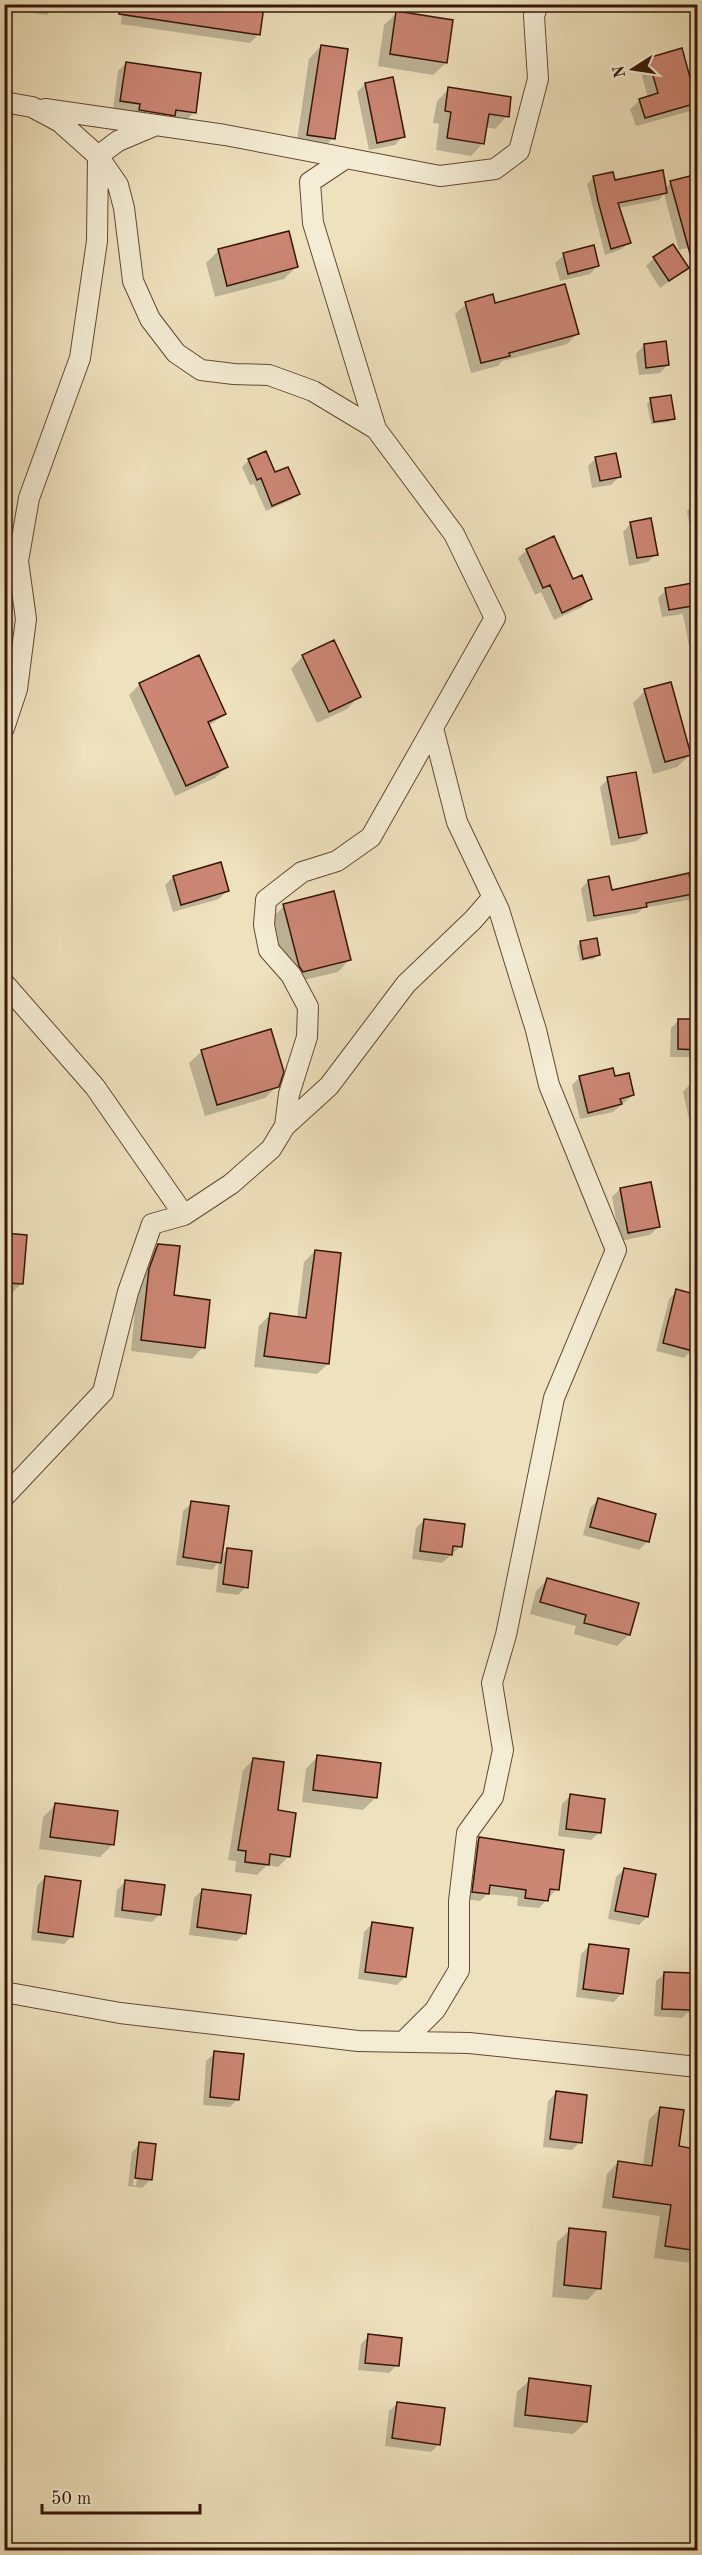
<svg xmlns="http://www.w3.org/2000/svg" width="702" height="2555" font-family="'Old Standard TT',serif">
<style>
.shadow{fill:#0003;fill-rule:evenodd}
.building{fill:#cb8674;stroke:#361608;stroke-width:1.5}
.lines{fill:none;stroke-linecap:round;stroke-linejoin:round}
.street-casing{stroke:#644935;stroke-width:22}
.street{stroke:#f4ecd4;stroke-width:20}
</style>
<rect width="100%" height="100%" fill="#eee1bd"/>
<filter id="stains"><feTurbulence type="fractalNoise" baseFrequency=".00333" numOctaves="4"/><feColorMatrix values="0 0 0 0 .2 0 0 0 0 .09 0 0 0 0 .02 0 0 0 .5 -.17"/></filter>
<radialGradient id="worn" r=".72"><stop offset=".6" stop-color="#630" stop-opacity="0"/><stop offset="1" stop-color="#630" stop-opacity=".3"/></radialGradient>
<path class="shadow" d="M4 4H57L47 15 4 9Z
M123 4H263L258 35 250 43 121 24Z
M282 4H325L319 10Z
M397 13 446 63 433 75 378 66 384 25Z
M321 46 333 138 321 150 296 147 309 59Z
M649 59 689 78 698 75V109L636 126 630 109 640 100 648 98 640 68Z
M126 63 194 112 186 121 113 109 118 71Z
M365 84 403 136 395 145 369 150 357 92Z
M449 89 507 116 495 129 485 127 483 143 471 156 436 150 439 124 433 123 437 101Z
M594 177 665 189 671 182 698 245 679 250 664 194 659 200 618 208 629 242 622 249 605 255 587 184Z
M288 233 296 267 284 279 215 297 206 263 218 251Z
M564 255 598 265 590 274 560 281 555 263Z
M654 258 687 268 660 288 646 266Z
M466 304 494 305 577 334 567 344 502 361 498 366 471 373 455 314Z
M644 345 668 364 660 373 639 375 636 354Z
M651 400 673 418 669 422 651 424 647 404Z
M596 458 619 477 611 485 592 488 588 466Z
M249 460 274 474 298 494 291 500 266 511 254 484 250 485 242 467Z
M698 502V532L691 533 687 511Z
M631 523 656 554 648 562 629 566 623 532Z
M527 550 590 599 582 607 554 620 541 592 535 595 518 558Z
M698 586V644L689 646 683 614 662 617 658 598 666 590Z
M303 656 359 696 347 709 317 723 291 669Z
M140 684 225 714 208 727 226 767 215 778 175 796 129 695Z
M645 691 690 755 677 767 653 774 633 703Z
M608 779 646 833 637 841 611 846 600 787Z
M698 873V930L694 899 643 908 638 913 587 922 581 889 588 881 610 892Z
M173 877 227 891 219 899 173 912 165 885Z
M284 906 350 959 338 972 291 983 287 978 272 918Z
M581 942 598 955 594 959 580 961 577 946Z
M679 1020 698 1021V1052L692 1057H670L671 1028Z
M202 1051 277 1086 265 1098 205 1116 189 1063Z
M580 1077 614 1078 633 1095 613 1112 580 1119 572 1085Z
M698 1083V1117L689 1119 683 1092 690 1084Z
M620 1189 658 1227 650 1235 620 1241 612 1197Z
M4 1234 21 1284 9 1296H4Z
M158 1245 173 1297 203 1347 192 1359 131 1351 137 1288 147 1257Z
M315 1251 328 1364 317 1374 254 1367 259 1326 270 1315 297 1318 304 1262Z
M677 1291 692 1350 684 1358 656 1351 669 1299Z
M598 1500 647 1542 639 1550 583 1535 590 1508Z
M192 1503 220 1557 228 1549 246 1587 238 1595 216 1592 219 1562 212 1570 176 1565 183 1511Z
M424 1520 461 1546 442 1563 412 1559 416 1528Z
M547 1580 637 1604 629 1635 617 1646 574 1634 576 1626 530 1614 536 1591Z
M318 1756 379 1765 375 1798 363 1810 302 1802 306 1769Z
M254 1759 276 1812 289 1856 278 1867 267 1865 257 1875 235 1872 236 1861 228 1860 243 1770Z
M570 1796 600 1832 591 1840 558 1836 562 1804Z
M55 1805 116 1813 112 1845 100 1857 39 1849 43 1817Z
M479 1839 557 1889 539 1908 517 1906 518 1897 487 1894 480 1901 465 1899 471 1847Z
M624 1869 647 1917 639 1925 608 1919 616 1877Z
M45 1877 72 1936 64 1944 31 1940 37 1886Z
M125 1882 160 1914 152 1922 114 1917 117 1890Z
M202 1890 245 1933 237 1941 189 1935 194 1898Z
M372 1924 405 1977 397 1985 358 1979 364 1932Z
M589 1946 622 1993 614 2002 576 1997 581 1954Z
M665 1973 698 1975V2013H687L682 2018 654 2016 656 1981Z
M215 2053 238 2099 230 2107 203 2105 206 2061Z
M556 2093 580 2142 572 2150 543 2147 548 2101Z
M660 2108 690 2173 698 2174V2264L654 2258 660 2216 602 2208 607 2174 618 2162 643 2166 649 2120Z
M140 2144 150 2180 142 2188 128 2186 132 2152ZM137 2151H140L136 2186 133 2185Z
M570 2230 599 2288 587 2300 552 2297 557 2242Z
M369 2336 397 2365 389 2373 358 2370 361 2344Z
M530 2380 586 2422 573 2434 513 2427 517 2392Z
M398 2403 439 2444 431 2452 385 2446 389 2411Z"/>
<path class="building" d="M120 4H261L264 6 260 35 119 14Z
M396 11 453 20 447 63 390 54Z
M321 45 348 49 335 139 307 135Z
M682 48 697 103 645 118 639 99 658 93 648 58Z
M126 62 201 73 196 113 176 110 175 116 139 110 140 104 120 101Z
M393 77 405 137 377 143 365 83Z
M448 87 511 97 509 117 489 114 484 144 447 138 451 112 445 111Z
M663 170 667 193 618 203 631 243 611 249 598 201 593 176 613 172 615 180Z
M698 174V260L692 261 670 181Z
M289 231 298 267 227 286 218 249Z
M673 244 689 268 669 281 653 257Z
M594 245 599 266 568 274 563 253Z
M565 284 579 334 509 353 510 356 481 363 465 302 493 294 495 303Z
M666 341 669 365 646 368 644 344Z
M671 395 675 419 654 422 650 398Z
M266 451 275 472 288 467 300 494 272 506 261 478 257 480 248 459Z
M616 453 621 477 600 481 595 457Z
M651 518 658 555 637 558 630 522Z
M554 536 573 579 582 575 592 599 562 613 550 585 543 588 526 549Z
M698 582V605L669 610 665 588Z
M334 640 361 697 329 712 302 655Z
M199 655 226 714 208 722 228 767 186 786 139 683Z
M671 682 691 755 665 762 644 689Z
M636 772 647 833 619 838 607 777Z
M221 862 229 891 181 905 173 876Z
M689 873 693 894 646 903 647 907 594 916 588 880 609 876 612 890Z
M334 891 351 960 303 972 299 966 283 904Z
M597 938 600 955 583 959 580 941Z
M678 1019H698V1050L678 1049Z
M271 1029 284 1072 279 1087 217 1105 201 1050Z
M613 1068 615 1076 629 1073 634 1095 620 1099 622 1104 588 1113 579 1076Z
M651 1182 660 1227 628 1233 620 1188Z
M4 1233 27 1235 23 1284 6 1283Z
M158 1244 180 1246 174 1295 210 1300 205 1348 141 1340 149 1269Z
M315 1250 341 1253 329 1364 264 1356 270 1313 306 1318Z
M676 1289 698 1295V1334L693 1351 663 1343Z
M598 1498 656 1514 649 1542 590 1527Z
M191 1501 229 1506 221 1563 183 1557Z
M424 1519 465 1524 462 1547 453 1546 452 1555 420 1551Z
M227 1548 252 1551 248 1588 223 1584Z
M547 1578 639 1603 630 1635 584 1623 586 1615 540 1602Z
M317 1755 381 1763 377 1798 313 1790Z
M253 1758 284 1762 278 1810 296 1813 290 1857 270 1854 269 1865 245 1862 246 1851 238 1850Z
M570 1794 605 1799 601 1833 566 1829Z
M55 1803 118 1811 114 1845 50 1837Z
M479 1837 564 1850 559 1890 550 1889 548 1901 525 1898 526 1890 490 1885 489 1894 472 1892Z
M624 1868 656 1874 648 1917 615 1911Z
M45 1876 81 1881 73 1937 38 1932Z
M125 1880 165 1885 161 1915 122 1910Z
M202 1889 251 1895 246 1934 197 1927Z
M372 1922 413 1928 406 1977 365 1972Z
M589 1944 629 1949 623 1994 583 1989Z
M664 1972 693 1973 691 2010 662 2009Z
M214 2051 244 2054 239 2100 210 2097Z
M556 2091 587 2095 582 2143 550 2139Z
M660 2107 684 2110 679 2146 695 2149 692 2172H698V2251L665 2246 671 2205 613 2197 618 2161 652 2166Z
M139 2142 156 2144 152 2180 135 2178Z
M569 2228 606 2232 601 2289 564 2285Z
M368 2334 402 2338 399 2366 365 2363Z
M529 2378 591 2386 587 2422 525 2415Z
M397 2402 445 2408 440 2445 392 2438Z"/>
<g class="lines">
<g class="street-casing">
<path id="street" d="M4 102 32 107 60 122 98 156 118 185 124 208 133 281 150 319 176 353 201 370 234 374 269 375 313 391 376 429 454 534 495 618 371 837 337 861 302 872 266 900 264 925 269 950 291 975 308 1007 307 1037 289 1094 285 1126 271 1149 231 1184 184 1215 152 1224 128 1292 103 1392 4 1497
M45 109 225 135 440 176 495 169 519 151 538 79 534 16 538 4
M346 158 310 182 313 223 376 429
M4 728 17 689 26 619 18 561 29 498 80 358 97 241 98 156 118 141 156 125
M4 983 95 1087 184 1215
M285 1126 329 1086 406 984 473 920 493 897
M4 1992 120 2013 358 2041 469 2043 698 2067
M404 2041 435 2010 459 1970V1901L467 1833 493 1797 503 1750 492 1683 506 1635 554 1398 616 1250 549 1085 536 1030 499 910 457 822 433 728"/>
</g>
<use href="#street" class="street"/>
</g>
<rect width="702" height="2555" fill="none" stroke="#eee1bd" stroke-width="24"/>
<rect x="6" y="6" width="690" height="2543" fill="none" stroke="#361608" stroke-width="3"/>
<rect x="12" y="12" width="678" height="2531" fill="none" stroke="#361608" stroke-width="1.5"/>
<g transform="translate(633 69) rotate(258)" stroke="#f4ecd4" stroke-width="4.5" paint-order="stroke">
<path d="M0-4.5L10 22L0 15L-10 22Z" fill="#361608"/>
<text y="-9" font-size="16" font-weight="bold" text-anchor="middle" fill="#361608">N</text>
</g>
<path d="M42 2504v9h158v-9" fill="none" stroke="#361608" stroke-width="3"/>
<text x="51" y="2504" font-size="18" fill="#361608" stroke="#f4ecd4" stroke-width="4.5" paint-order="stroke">50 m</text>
<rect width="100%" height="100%" filter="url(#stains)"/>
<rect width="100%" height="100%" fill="url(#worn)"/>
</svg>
